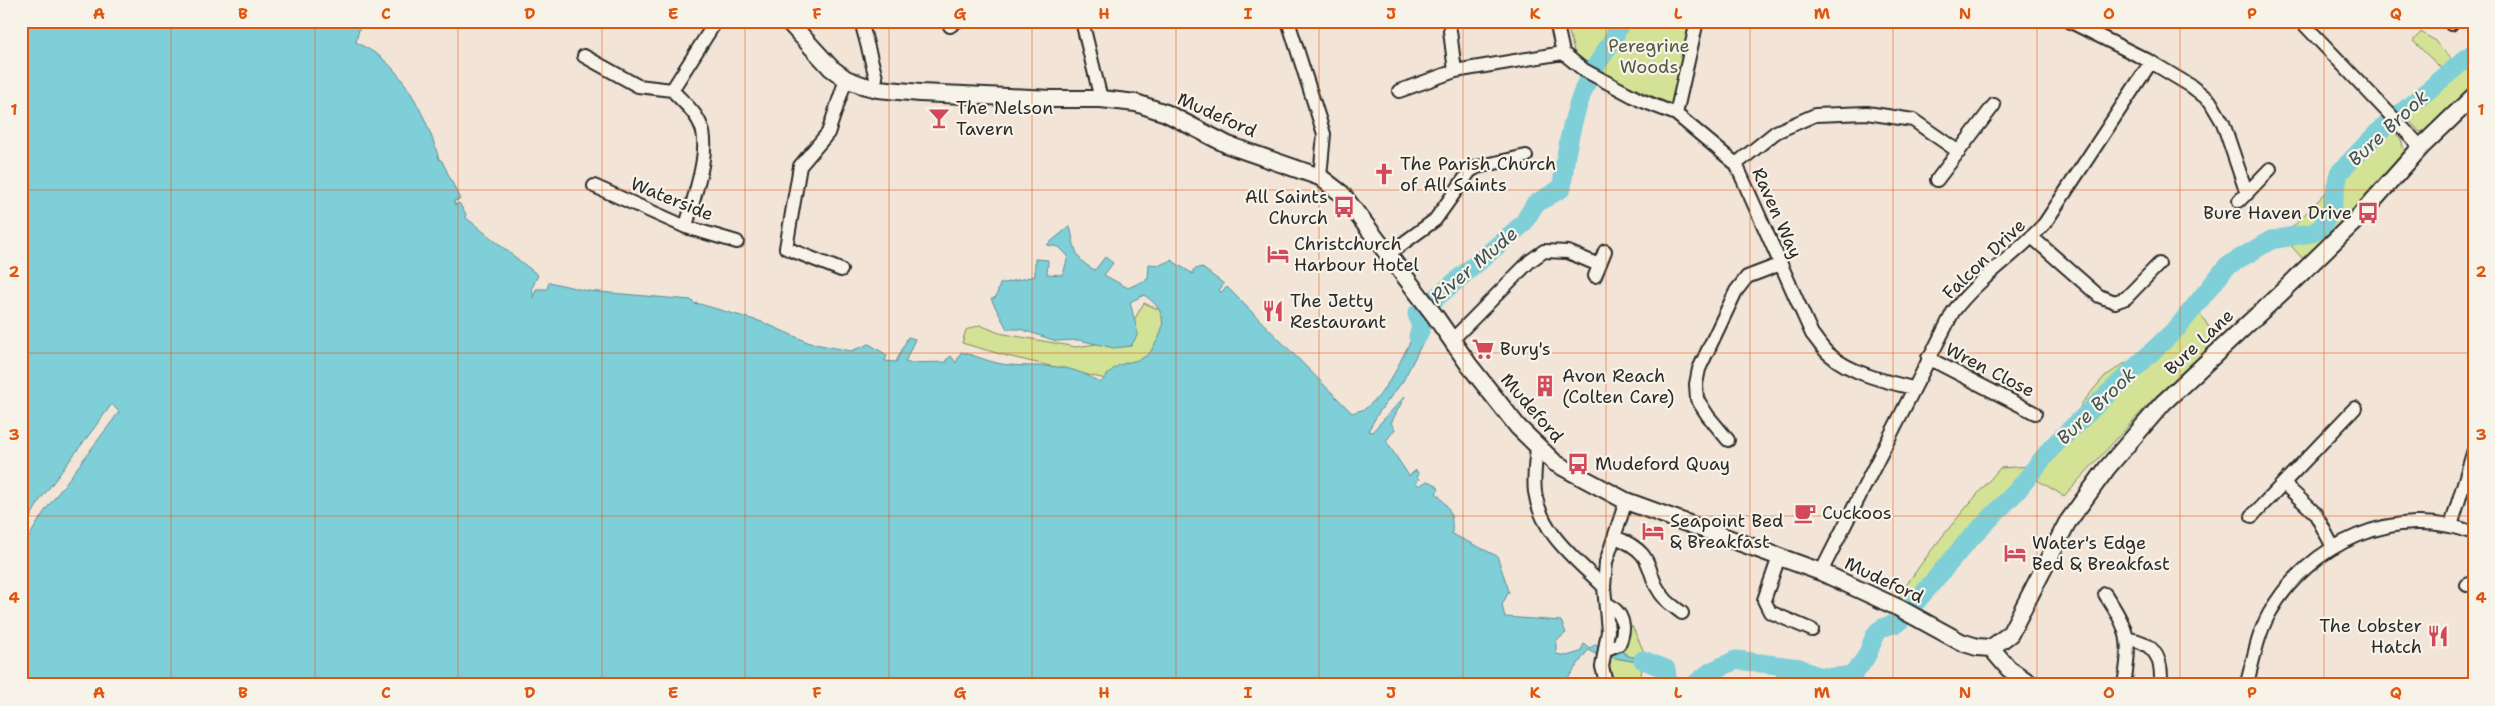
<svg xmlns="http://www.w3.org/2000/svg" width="2495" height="706" font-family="'Shantell Sans',sans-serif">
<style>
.green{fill:#d3e295;stroke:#7f8660}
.water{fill:#7fcfd8;stroke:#5d8d93}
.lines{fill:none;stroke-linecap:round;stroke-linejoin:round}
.river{stroke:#7fcfd8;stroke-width:19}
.minor-casing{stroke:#2b2b2b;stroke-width:16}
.tertiary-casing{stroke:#2b2b2b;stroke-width:20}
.minor{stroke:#f7f3e8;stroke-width:12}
.tertiary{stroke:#f7f3e8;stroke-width:16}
.grid{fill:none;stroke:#df570e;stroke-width:1;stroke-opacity:0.55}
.labels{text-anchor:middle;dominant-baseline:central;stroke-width:4.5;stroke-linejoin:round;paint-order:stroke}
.park-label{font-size:18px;fill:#555946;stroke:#f7f3e8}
.poi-label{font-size:18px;fill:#2b2b2b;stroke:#f7f3e8;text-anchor:start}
.street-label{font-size:18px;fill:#2b2b2b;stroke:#f7f3e8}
.water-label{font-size:19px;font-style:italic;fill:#405456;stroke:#f7f3e8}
.neatline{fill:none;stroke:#df570e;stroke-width:2}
.grid-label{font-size:16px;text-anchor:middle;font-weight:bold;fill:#df570e}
</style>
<rect width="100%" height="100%" fill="#f2e4d7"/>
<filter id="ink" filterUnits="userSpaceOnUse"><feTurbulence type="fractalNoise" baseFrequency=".02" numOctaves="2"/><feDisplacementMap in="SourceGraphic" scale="10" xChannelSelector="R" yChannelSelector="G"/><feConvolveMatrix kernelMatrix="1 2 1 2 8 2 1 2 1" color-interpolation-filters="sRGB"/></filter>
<g filter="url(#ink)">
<path class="green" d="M1566 21H1693L1673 105 1609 77 1575 55Z
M2421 32 2434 40 2453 61 2474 45V87L2454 104 2429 130 2420 132 2399 110 2444 71 2413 41Z
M2389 127 2401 139 2406 158 2303 259 2283 237Z
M1144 303 1171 315 1165 348 1110 380 1007 356 962 343 966 330 980 325 999 333 1076 347 1122 340Z
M2190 309 2198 310 2217 340 2155 397 2064 496 2027 474 1909 605 1896 601C1926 553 1963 511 2000 468L2030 466 2076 416 2082 403 2104 377 2125 363 2128 366Z
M1632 626 1644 652 1643 659 1628 656 1619 649Z
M1610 657 1643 663 1639 685H1615L1609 664Z
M1777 673 1826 682V685H1776Z"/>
<path class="water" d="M21 21H361L356 42C364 47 375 52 382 58 410 82 429 124 439 159L442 161 460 199 454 201 455 205 459 203 466 214 465 217C489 236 513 256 538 275L532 288 534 298 536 289H547L549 282 588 291 691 300 696 305V303L762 322 810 343 851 351 869 344 887 355 885 361 896 362 908 337 915 339 905 362 908 363 947 362 946 360 951 356 956 363 961 352C977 356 993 364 1010 365 1047 368 1067 361 1100 383 1106 377 1112 368 1120 365 1129 361 1137 362 1146 356 1150 354 1152 349 1155 344 1168 324 1164 308 1144 295L1130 302 1138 334 1131 346 1114 348 1079 340 1056 341 1020 329H1007L991 299 996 297 1000 284 1035 276V259L1048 260 1047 274 1063 275 1068 256 1059 247 1047 245 1070 226C1075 247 1074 260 1095 270L1105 257 1113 263 1104 275 1128 288 1148 279 1149 264 1160 265 1171 260 1193 274V270L1201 267 1224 284 1219 290 1221 292 1227 287 1352 413 1365 409 1379 396 1394 374 1416 330 1413 307 1421 316 1428 332 1403 381 1379 412 1368 431 1372 432 1405 396 1391 423 1395 429 1386 441 1409 476 1416 470 1419 475 1417 477 1419 479 1416 482 1419 486 1427 481 1435 484 1439 489 1436 493C1450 508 1453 513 1452 534L1497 556 1509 591 1502 605 1505 617 1561 621 1566 633 1556 641V654L1567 656 1580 652 1584 644 1590 648 1596 644 1599 645 1597 655 1588 650 1563 685H21V550L44 512 119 412 112 404 40 500 21 534Z
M1619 649 1628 656 1643 659V663L1610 657 1612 651Z"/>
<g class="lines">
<path class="river" d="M1418 336 1421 328 1417 314 1523 224 1535 204 1562 188C1565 154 1572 118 1585 86 1595 63 1613 45 1621 21
M1643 660 1666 669 1668 685
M1694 685 1710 672 1736 660 1800 668C1818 679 1834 679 1854 674 1858 668 1864 661 1867 655 1877 634 1871 629 1898 623L1966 543 2017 491 2052 447 2178 327 2227 266 2271 240 2312 233 2321 228 2331 211 2339 173 2376 134 2474 52"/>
<g class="minor-casing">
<path id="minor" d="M861 21 876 78
M1082 21 1101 99
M1288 21 1324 134 1320 177
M1556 21 1563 53 1584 70 1640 100 1676 114 1736 164 1812 334C1818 341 1823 350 1830 355 1850 373 1887 382 1913 388
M2069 21 2151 62 2191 86 2210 101 2223 123 2247 194
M2301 21 2421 147
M2451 24 2453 21
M950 26 957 21
M1450 31 1455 71
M584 56 638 86 672 90
M1399 91 1455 71 1563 53
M1676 114 1697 21
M1736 164 1776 132 1815 115 1867 113 1913 120 1959 152
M1937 180 1994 105
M594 186 686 227 737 242
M2239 201 2270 169
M686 227C692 201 712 150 701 126 696 112 682 101 672 90L716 21
M2033 238 2099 296 2115 302 2126 298 2159 264
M1387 255 1435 220 1470 171 1477 167 1526 156
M841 270 786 248 800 166 828 133 846 79
M1595 276 1605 251
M1452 340 1530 261 1544 251 1568 252 1599 265
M1928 358 2035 413
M1728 440 1708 416 1697 399 1696 384 1699 369 1736 291 1747 277 1781 264
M1537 446C1536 460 1533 477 1535 492 1541 534 1576 559 1604 587
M2284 484 2315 513 2333 547
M2252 516 2355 408
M2451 526 2474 450
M1615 537C1662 556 1641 574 1667 601 1671 605 1677 609 1682 613
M1779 557 1764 600 1770 612 1812 630
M1821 572 1953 312C1979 277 2017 255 2045 223L2151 62
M2467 585 2474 582
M2105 594C2130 632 2131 640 2124 685
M1606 603C1623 612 1627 627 1619 644L1607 649
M2129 639C2151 642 2161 655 2161 677
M2248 679C2254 657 2258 634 2269 614 2308 543 2397 503 2474 533
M1607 685 1602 667 1608 631 1604 587 1606 562 1626 501"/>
</g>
<g class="tertiary-casing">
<path id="tertiary" d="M788 21 831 68 846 79 862 85 878 89 920 93 1052 99H1101L1136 103 1166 113 1228 145 1320 177 1342 194 1435 316 1469 365 1518 427 1555 463 1626 501 1821 572 1899 608 1961 642 1977 647 1991 648
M1991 648 2010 634 2067 523 2107 468 2163 403 2281 293 2356 220 2421 147 2474 96
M1991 648 2009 669 2032 685"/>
</g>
<use href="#minor" class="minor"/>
<use href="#tertiary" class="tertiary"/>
</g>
</g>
<path class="grid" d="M171 21V685M315 21V685M458 21V685M602 21V685M745 21V685M889 21V685M1032 21V685M1176 21V685M1319 21V685M1463 21V685M1606 21V685M1750 21V685M1893 21V685M2037 21V685M2180 21V685M2324 21V685M21 190H2474M21 353H2474M21 516H2474"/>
<defs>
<g id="bar-bare" transform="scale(1.725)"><path d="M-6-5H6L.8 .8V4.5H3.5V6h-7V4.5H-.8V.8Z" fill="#d1495b" stroke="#f7f3e8" stroke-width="2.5" paint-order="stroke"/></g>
<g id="church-bare" transform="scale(1.725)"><path d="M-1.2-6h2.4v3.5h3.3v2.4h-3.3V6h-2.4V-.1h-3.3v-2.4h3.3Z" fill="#d1495b" stroke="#f7f3e8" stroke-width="2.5" paint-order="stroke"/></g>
<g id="bus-bare" transform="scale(1.725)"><path d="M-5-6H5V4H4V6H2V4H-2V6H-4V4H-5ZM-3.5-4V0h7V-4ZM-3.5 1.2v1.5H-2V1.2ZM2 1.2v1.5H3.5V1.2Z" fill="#d1495b" stroke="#f7f3e8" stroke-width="2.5" paint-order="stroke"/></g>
<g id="hotel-bare" transform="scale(1.725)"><path d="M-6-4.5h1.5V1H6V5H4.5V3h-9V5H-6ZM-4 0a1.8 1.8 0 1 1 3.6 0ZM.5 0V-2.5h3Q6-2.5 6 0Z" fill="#d1495b" stroke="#f7f3e8" stroke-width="2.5" paint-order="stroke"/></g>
<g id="restaurant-bare" transform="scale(1.725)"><path d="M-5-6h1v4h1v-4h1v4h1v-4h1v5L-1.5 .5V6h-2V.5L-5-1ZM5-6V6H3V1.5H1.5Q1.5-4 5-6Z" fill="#d1495b" stroke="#f7f3e8" stroke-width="2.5" paint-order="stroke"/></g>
<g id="supermarket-bare" transform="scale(1.725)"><path d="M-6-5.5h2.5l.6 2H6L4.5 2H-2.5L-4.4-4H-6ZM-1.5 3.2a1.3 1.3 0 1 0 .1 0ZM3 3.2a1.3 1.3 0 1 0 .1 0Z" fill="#d1495b" stroke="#f7f3e8" stroke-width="2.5" paint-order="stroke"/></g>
<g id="building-bare" transform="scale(1.725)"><path d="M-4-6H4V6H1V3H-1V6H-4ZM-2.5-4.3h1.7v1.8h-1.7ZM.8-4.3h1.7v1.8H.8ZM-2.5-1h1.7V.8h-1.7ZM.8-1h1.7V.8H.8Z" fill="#d1495b" stroke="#f7f3e8" stroke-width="2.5" paint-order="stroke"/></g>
<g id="cafe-bare" transform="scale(1.725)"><path d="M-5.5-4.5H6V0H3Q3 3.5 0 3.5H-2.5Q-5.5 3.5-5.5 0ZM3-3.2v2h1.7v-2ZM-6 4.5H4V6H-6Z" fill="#d1495b" stroke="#f7f3e8" stroke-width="2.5" paint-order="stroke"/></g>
</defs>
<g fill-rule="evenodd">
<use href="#bar-bare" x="939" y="118"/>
<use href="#church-bare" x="1384" y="174"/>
<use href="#bus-bare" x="1344" y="207"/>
<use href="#bus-bare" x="2368" y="213"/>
<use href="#hotel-bare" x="1278" y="254"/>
<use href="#restaurant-bare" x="1273" y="311"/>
<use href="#supermarket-bare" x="1483" y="349"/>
<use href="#building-bare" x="1545" y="386"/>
<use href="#bus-bare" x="1578" y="464"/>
<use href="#cafe-bare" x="1805" y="513"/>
<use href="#hotel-bare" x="1653" y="531"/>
<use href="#hotel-bare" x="2015" y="553"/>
<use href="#restaurant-bare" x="2438" y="636"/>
</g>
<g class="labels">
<g class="park-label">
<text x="1649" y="46">Peregrine<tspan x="1649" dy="21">Woods</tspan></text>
</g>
<g class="poi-label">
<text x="956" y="108">The Nelson<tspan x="956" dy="21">Tavern</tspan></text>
<text x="1400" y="164">The Parish Church<tspan x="1400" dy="21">of All Saints</tspan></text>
<text x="1328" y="197" text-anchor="end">All Saints<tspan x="1328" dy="21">Church</tspan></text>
<text x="2352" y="213" text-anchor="end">Bure Haven Drive</text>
<text x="1294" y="244">Christchurch<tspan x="1294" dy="21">Harbour Hotel</tspan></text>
<text x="1290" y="301">The Jetty<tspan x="1290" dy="21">Restaurant</tspan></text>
<text x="1500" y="349">Bury's</text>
<text x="1562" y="376">Avon Reach<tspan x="1562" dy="21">(Colten Care)</tspan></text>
<text x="1595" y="464">Mudeford Quay</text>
<text x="1822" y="513">Cuckoos</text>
<text x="1670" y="521">Seapoint Bed<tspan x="1670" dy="21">&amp; Breakfast</tspan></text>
<text x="2032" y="543">Water's Edge<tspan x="2032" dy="21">Bed &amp; Breakfast</tspan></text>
<text x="2422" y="626" text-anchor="end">The Lobster<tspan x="2422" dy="21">Hatch</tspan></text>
</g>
<g class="street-label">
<text transform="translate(1217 115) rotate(24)">Mudeford</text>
<text transform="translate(672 199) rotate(22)">Waterside</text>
<text transform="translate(1777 213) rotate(66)">Raven Way</text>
<text transform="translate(1984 259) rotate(-44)">Falcon Drive</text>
<text transform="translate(2199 342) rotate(-43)">Bure Lane</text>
<text transform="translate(1990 370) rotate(27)">Wren Close</text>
<text transform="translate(1532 408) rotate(49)">Mudeford</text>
<text transform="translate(1884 580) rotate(25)">Mudeford</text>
</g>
<g class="water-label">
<text transform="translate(2388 128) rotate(-43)">Bure Brook</text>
<text transform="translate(1474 265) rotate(-40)">River Mude</text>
<text transform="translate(2096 406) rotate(-44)">Bure Brook</text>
</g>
</g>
<rect width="2495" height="706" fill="none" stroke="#f7f3e8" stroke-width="55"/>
<rect x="28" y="28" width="2440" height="650" class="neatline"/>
<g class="grid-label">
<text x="99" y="19">A</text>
<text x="243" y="19">B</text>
<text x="386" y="19">C</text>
<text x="530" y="19">D</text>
<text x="673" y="19">E</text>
<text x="817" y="19">F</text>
<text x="960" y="19">G</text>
<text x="1104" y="19">H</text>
<text x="1248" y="19">I</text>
<text x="1391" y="19">J</text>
<text x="1535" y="19">K</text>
<text x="1678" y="19">L</text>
<text x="1822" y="19">M</text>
<text x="1965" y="19">N</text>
<text x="2109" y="19">O</text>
<text x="2252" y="19">P</text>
<text x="2396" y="19">Q</text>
<text x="14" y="115">1</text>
<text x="2481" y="115">1</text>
<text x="14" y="277">2</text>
<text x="2481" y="277">2</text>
<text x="14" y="440">3</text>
<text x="2481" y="440">3</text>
<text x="14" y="603">4</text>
<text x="2481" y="603">4</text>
<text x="99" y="698">A</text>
<text x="243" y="698">B</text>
<text x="386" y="698">C</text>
<text x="530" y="698">D</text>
<text x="673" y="698">E</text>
<text x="817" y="698">F</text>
<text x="960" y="698">G</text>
<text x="1104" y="698">H</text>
<text x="1248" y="698">I</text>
<text x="1391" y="698">J</text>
<text x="1535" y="698">K</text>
<text x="1678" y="698">L</text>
<text x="1822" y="698">M</text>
<text x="1965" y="698">N</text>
<text x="2109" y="698">O</text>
<text x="2252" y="698">P</text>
<text x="2396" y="698">Q</text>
</g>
</svg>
